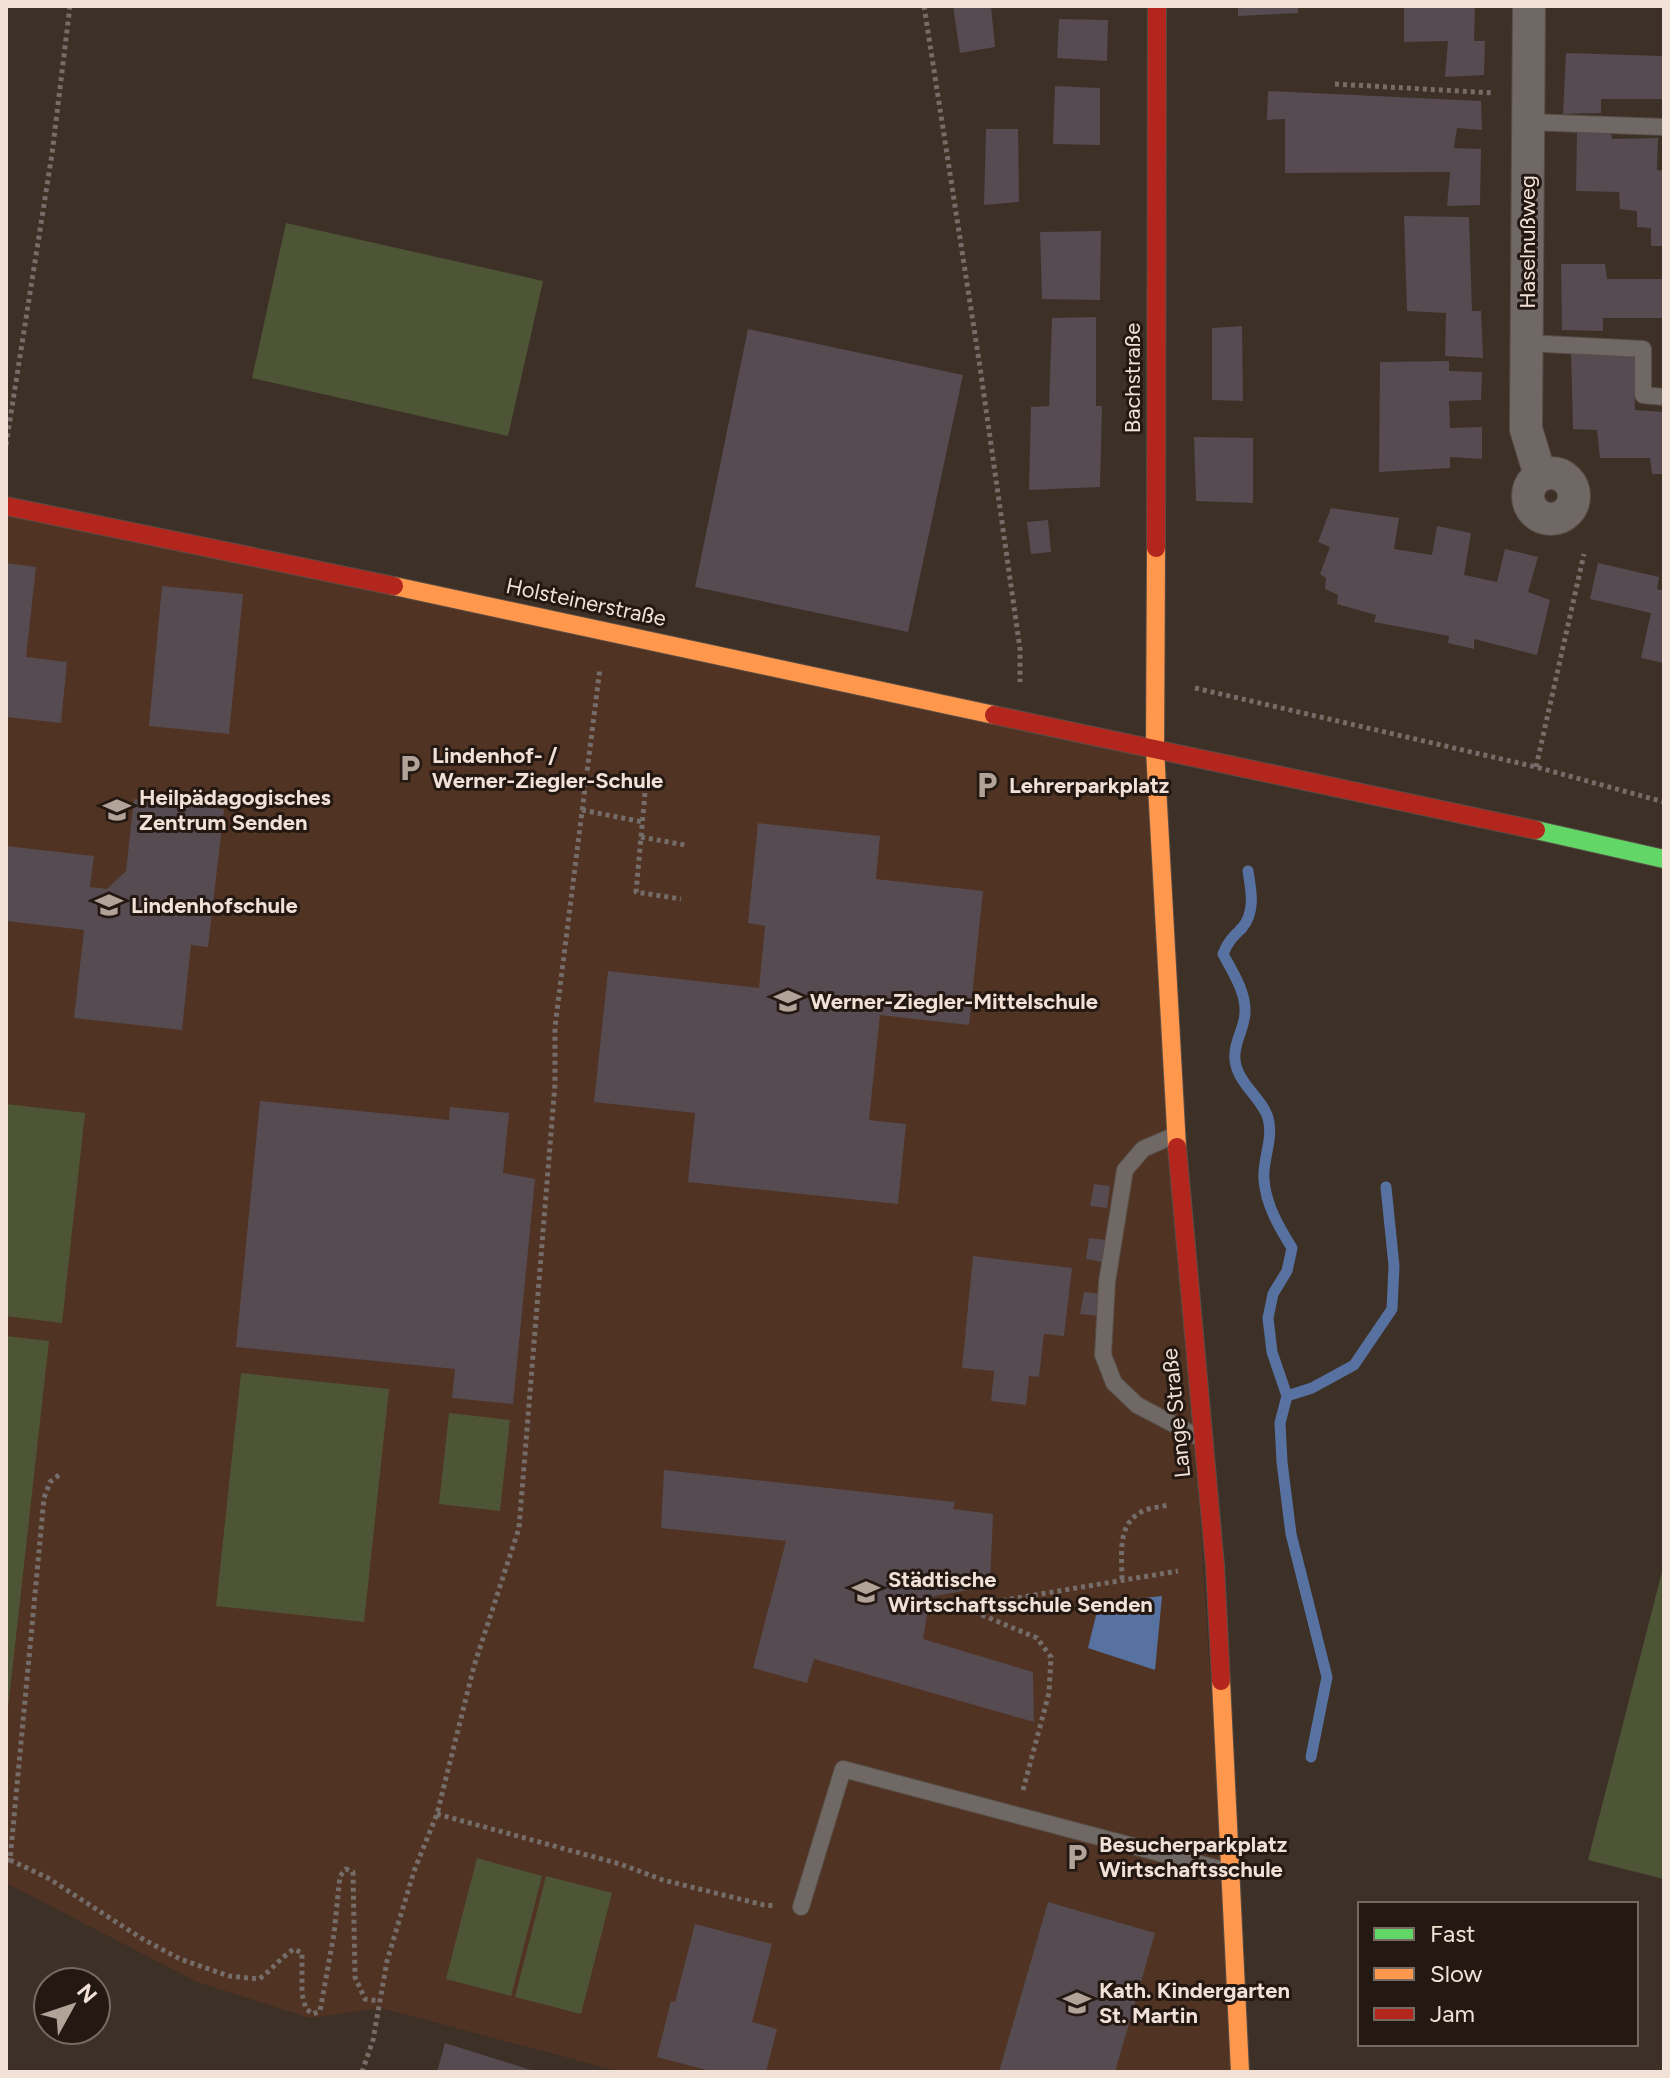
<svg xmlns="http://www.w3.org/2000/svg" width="1670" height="2078" font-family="Figtree,sans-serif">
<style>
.built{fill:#503322}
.green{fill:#4e5536}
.water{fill:#5772a0}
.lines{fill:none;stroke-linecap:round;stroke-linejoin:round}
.stream{stroke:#5772a0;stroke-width:11}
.building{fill:#554b51}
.lane-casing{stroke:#584d45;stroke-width:18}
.street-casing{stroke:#584d45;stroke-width:34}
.fast-casing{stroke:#584d45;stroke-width:20}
.slow-casing{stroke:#584d45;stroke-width:20}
.jam-casing{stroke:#584d45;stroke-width:20}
.path{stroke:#756d69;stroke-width:5;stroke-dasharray:4 4;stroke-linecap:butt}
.lane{stroke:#6f6864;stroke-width:16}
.street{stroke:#6f6864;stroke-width:32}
.fast{stroke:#63d668;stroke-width:18}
.slow{stroke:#ff974d;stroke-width:18}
.jam{stroke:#b3261e;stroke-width:18}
.labels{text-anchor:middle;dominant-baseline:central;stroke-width:6;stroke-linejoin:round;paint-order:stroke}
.street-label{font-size:22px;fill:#f1e1d7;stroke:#241912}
.poi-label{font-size:22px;font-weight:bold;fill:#f1e1d7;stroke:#241912;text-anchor:start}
</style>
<rect width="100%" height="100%" fill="#3d3027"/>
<path class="built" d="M6 508 1152 753 1235 2072H621L381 2008 310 2018 197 1982 6 1883Z"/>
<path class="green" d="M286 223 543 281 508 436 252 378Z
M6 1104 85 1113 62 1323 6 1316Z
M6 1336 49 1341 6 1726Z
M241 1373 389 1389 364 1622 216 1606Z
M449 1413 510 1420 500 1511 439 1504Z
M1664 1564V1879L1588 1860Z
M477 1858 542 1876 511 1996 446 1979Z
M546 1876 612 1893 581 2014 515 1997Z"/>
<path class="water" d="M1162 1596 1155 1670 1088 1648 1099 1603Z"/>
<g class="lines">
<path class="stream" d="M1248 871C1251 890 1256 911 1242 928 1233 937 1228 941 1223 954 1232 971 1246 992 1245 1012 1245 1028 1233 1043 1235 1060 1237 1083 1263 1099 1268 1118 1274 1139 1262 1160 1264 1180 1266 1205 1279 1227 1292 1248L1287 1271 1273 1294 1268 1318 1272 1352 1287 1396
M1311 1757 1327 1677 1291 1534 1282 1462 1280 1423 1287 1396 1312 1388 1354 1365 1392 1309 1394 1266 1386 1187"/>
</g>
<path class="building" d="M953 6H991L995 47 960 53Z
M1238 6H1298V13L1238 16Z
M1404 6H1475L1474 41H1485L1484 75 1445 77 1448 41 1404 42Z
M1059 19 1108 20 1107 61 1057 58Z
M1566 53 1662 56 1663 99H1601V113L1563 114Z
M1055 86 1100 88V145L1053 144Z
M1268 91 1481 101 1482 130 1457 128 1454 148 1481 149 1480 205 1447 206 1450 172 1285 173V119L1267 120Z
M986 129H1018L1019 202 984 205Z
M1577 130 1611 133 1612 139 1658 138 1657 170 1664 171V246H1651V228L1637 227V211L1620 209 1619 192 1576 191Z
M1404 216 1469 217 1472 311H1481L1483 358 1445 356 1446 313 1407 311Z
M1101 231 1100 300 1042 299 1040 232Z
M1561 264H1605L1607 279H1663V318H1603V331L1562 330Z
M1096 317V406H1102L1100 487 1029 490 1031 407 1049 406 1052 318Z
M1242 326 1243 401 1212 400V328Z
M748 329 963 375 908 632 695 587Z
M1571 351 1634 353 1635 410 1664 412V474H1652L1650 458H1600L1597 430 1573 429Z
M1449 361V371L1482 372 1481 400 1449 401 1450 428 1482 427V459L1450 457V468L1379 472 1380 362Z
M1194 437 1253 438V503L1196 501Z
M1331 508 1399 518 1394 549 1432 555 1437 526 1471 533 1464 575 1497 582 1505 549 1538 557 1528 592 1550 600 1537 655 1474 639V649L1448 643 1449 636 1374 622 1376 615 1337 604 1338 595 1325 589 1326 578 1320 574 1330 547 1318 542Z
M1048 520 1051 552 1031 554 1027 522Z
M6 563 36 567 26 657 67 662 61 723 6 717Z
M1598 563 1659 577 1657 589 1664 591V663L1641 658 1651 613 1590 599Z
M162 586 243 594 229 734 149 726Z
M134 799 224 809 208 947 191 945 182 1030 74 1018 84 930 6 921V846L94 856 90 887 107 889 126 871Z
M758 823 880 836 876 879 983 891 969 1025 880 1015 869 1120 906 1124 898 1204 688 1182 695 1113 594 1102 608 971 759 988 765 926 748 923Z
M260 1101 449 1120 450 1107 509 1113 503 1173 535 1179 513 1404 452 1398 455 1369 236 1347Z
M1094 1184 1110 1186 1107 1208 1090 1206Z
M1089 1238 1106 1240 1102 1262 1086 1259Z
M973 1256 1072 1268 1064 1336 1044 1334 1039 1377 1029 1376 1026 1405 991 1401 994 1371 962 1368Z
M1084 1292 1101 1294 1098 1316 1080 1314Z
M664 1470 955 1502 953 1509 993 1514 990 1586 930 1597 923 1639 1033 1672 1034 1722 814 1659 807 1683 753 1668 786 1541 661 1528Z
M1048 1902 1155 1933 1115 2072H999Z
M695 1924 772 1944 752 2022 777 2029 766 2072H714L657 2057 671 2001 675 2002Z
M445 2043 534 2071V2072H437Z"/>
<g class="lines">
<g class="lane-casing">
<path id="lane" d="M1528 122 1664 127
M1526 343 1643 349V395L1664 397
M1175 1135 1143 1149 1125 1170 1107 1282 1103 1355 1114 1383 1137 1405 1198 1437
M801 1907 843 1769 1227 1871"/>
</g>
<g class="street-casing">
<path id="street" d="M1529 6 1526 429 1540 475
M1528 496a23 23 0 1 1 46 0a23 23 0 1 1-46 0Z"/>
</g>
<g class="fast-casing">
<path id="fast" d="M1536 830 1664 859"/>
</g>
<g class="slow-casing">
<path id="slow" d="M1156 548 1155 750 1177 1147
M394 586 994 715
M1221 1681 1240 2072"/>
</g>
<g class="jam-casing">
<path id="jam" d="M6 506 394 586
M1156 548 1157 6
M994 715 1536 830
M1177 1147 1215 1566 1221 1681"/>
</g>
<path class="path" d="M924 6 980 367 1020 649V682
M1335 84 1494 93
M6 445 52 154 70 6
M1663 574 1664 575
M1195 688 1536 767 1664 802
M1536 767 1584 554
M645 793 636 892 681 899
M582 810 643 822
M641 837 685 845
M1122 1579C1122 1558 1117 1527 1138 1514 1146 1508 1159 1507 1169 1505
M1023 1790 1049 1693 1051 1657 1037 1638 963 1607 1178 1571
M437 1814 620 1864 663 1880 764 1905 776 1906
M6 1860H10L44 1498 50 1482 59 1475
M10 1860 48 1878 141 1938 180 1959 229 1976 259 1979C272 1970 280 1958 294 1949L302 1953V1994L306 2009 313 2014 320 2011 334 1934 340 1876 346 1869 353 1872 355 1977 365 1999 379 2001
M362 2072 373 2040 387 1961 414 1871 437 1814 474 1666 519 1528 555 1084V1027L600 668"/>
<use href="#lane" class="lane"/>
<use href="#street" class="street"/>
<use href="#fast" class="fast"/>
<use href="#slow" class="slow"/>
<use href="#jam" class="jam"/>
</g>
<defs>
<g id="parking-bare" transform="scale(2.16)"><path d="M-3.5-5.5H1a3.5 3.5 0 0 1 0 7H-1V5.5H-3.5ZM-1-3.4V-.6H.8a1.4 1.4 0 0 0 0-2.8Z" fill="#b2a399" stroke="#241912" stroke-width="2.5" paint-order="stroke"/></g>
<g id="school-bare" transform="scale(2.16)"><path d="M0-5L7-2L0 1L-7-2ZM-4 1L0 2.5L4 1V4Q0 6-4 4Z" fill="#b2a399" stroke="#241912" stroke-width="2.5" paint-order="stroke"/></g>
</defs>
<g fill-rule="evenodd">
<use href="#parking-bare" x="410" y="768"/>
<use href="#parking-bare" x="987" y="785"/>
<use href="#school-bare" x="117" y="810"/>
<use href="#school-bare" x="109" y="905"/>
<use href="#school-bare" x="788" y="1001"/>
<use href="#school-bare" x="866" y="1592"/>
<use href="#parking-bare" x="1077" y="1857"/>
<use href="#school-bare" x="1077" y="2003"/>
</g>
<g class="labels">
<g class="street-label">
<text transform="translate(1527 242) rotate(-90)">Haselnußweg</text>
<text transform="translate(1132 378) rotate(-90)">Bachstraße</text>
<text transform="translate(586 602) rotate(12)">Holsteinerstraße</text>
<text transform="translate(1176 1413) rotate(-96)">Lange Straße</text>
</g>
<g class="poi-label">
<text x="432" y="755">Lindenhof- /<tspan x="432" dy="25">Werner-Ziegler-Schule</tspan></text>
<text x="1009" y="785">Lehrerparkplatz</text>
<text x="139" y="797">Heilpädagogisches<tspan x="139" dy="25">Zentrum Senden</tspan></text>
<text x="131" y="905">Lindenhofschule</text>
<text x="810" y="1001">Werner-Ziegler-Mittelschule</text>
<text x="888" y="1579">Städtische<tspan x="888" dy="25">Wirtschaftsschule Senden</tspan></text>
<text x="1099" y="1844">Besucherparkplatz<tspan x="1099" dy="25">Wirtschaftsschule</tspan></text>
<text x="1099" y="1990">Kath. Kindergarten<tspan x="1099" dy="25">St. Martin</tspan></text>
</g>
</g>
<rect width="1670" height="2078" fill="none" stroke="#f1e1d7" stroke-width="16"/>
<rect x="1358" y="1902" width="280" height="144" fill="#241912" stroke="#766961" stroke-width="2"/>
<rect x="1374" y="1928" width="40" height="12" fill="#63d668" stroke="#766961" stroke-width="2"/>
<text x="1430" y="1942" font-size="24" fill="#f1e1d7">Fast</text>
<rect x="1374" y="1968" width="40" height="12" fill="#ff974d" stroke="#766961" stroke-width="2"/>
<text x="1430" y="1982" font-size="24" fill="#f1e1d7">Slow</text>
<rect x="1374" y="2008" width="40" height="12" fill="#b3261e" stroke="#766961" stroke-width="2"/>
<text x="1430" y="2022" font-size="24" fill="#f1e1d7">Jam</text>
<g transform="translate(72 2006) rotate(50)"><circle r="38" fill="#241912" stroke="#766961" stroke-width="2"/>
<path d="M0-6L14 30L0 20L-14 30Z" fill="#b2a399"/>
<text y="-12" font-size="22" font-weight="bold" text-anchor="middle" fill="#f1e1d7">N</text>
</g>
</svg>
